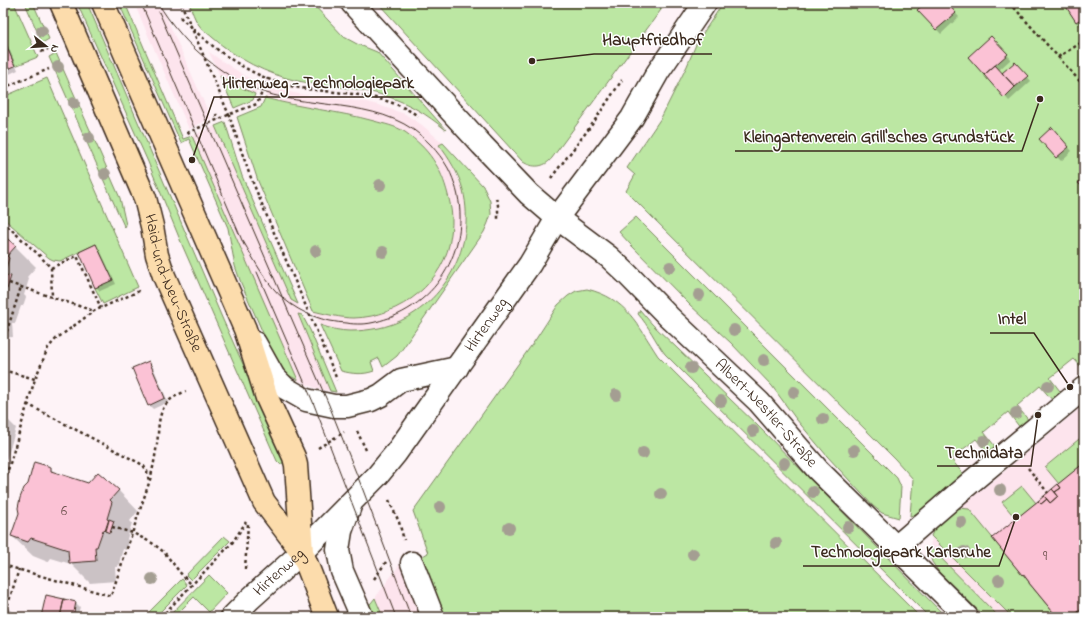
<svg xmlns="http://www.w3.org/2000/svg" width="1087" height="620" font-family="'Indie Flower',sans-serif">
<style>
.built{fill:#fde4ed}
.green{fill:#bce7a3;stroke:#7c8860}
.shadow{fill:#0003}
.building{fill:#fbc2d5;stroke:#3b2a1e}
.lines{fill:none;stroke-linecap:round;stroke-linejoin:round}
.minor-casing{stroke:#3b2a1e;stroke-width:25}
.major-casing{stroke:#3b2a1e;stroke-width:25}
.path{stroke:#3b2a1e;stroke-width:2.5;stroke-dasharray:3 3;stroke-linecap:butt}
.minor{stroke:#fff;stroke-width:22}
.major{stroke:#fcdcac;stroke-width:22}
.tram{stroke:#3b2a1e;stroke-width:1}
.tree{fill:#a49e92}
.labels{text-anchor:middle;dominant-baseline:central;stroke-width:3;stroke-linejoin:round;paint-order:stroke}
.number-label{font-size:14px;fill:#6b504c}
.street-label{font-size:16px;fill:#3b2a1e;stroke:#fff}
.leader{fill:none;stroke:#3b2a1e;stroke-width:1.5}
.callout-dot{fill:#3b2a1e;stroke:#fff;stroke-width:1.5}
.callout-label{font-size:17px;text-anchor:middle;font-weight:bold;fill:#3b2a1e;stroke:#fff;stroke-width:3;stroke-linejoin:round;paint-order:stroke}
</style>
<rect width="100%" height="100%" fill="#fef3f7"/>
<filter id="ink" filterUnits="userSpaceOnUse"><feTurbulence type="fractalNoise" baseFrequency=".025" numOctaves="2"/><feDisplacementMap in="SourceGraphic" scale="8" xChannelSelector="R" yChannelSelector="G"/><feConvolveMatrix kernelMatrix="1 2 1 2 8 2 1 2 1" color-interpolation-filters="sRGB"/></filter>
<g filter="url(#ink)">
<path class="built" d="M134 3H160L211 118 189 129Z
M209 52 222 61 247 77 260 83 255 94 236 85 220 76Z
M270 86 285 91 303 95 366 102 378 105 405 114 422 125 443 143 439 145 448 157 463 189 466 211 465 234 459 256 451 276 434 298 425 306 414 314 391 325 364 331H353L332 329 320 325 313 311 334 316 354 318 364 317 391 311 434 277 442 263 448 249 452 209 445 182 436 162 418 142 403 131 388 125 361 117 333 111 298 106 265 98Z
M215 126 291 300 298 304 302 315 298 314 330 391 315 388 298 380 225 215 192 136Z
M1084 405V617H985L939 572 932 562 930 555V547L933 531 936 526 998 477Z
M400 564 420 617H383L375 598Z"/>
<path class="green" d="M3 3H14L38 57 15 66 3 38Z
M25 3H33L49 39 42 43Z
M77 3H87L223 320 286 459 281 465 277 461 183 247 148 162Z
M119 3H125L183 139 192 136 298 380 288 375 280 365 270 349 241 283 235 266 228 228 189 139 181 143 180 141Z
M189 3H312L344 37 357 44 377 52 424 105 446 130C426 114 411 104 386 96 357 87 327 87 298 81 266 74 237 59 212 37 208 33 202 30 199 25 194 19 192 10 189 3Z
M378 3H666L552 158C544 168 533 168 523 162Z
M723 3H1084V370L1074 359 1050 378 1063 395 1054 402 1040 386 1017 406 1030 422 1021 429 1008 412 984 432 997 449 989 455 976 439 951 459 965 476C955 484 921 515 910 516L913 479 895 459 626 191 635 175 627 168 661 118 687 66 697 42Z
M56 53 120 198 126 225 125 227 124 226 49 57Z
M220 76 236 85 255 94 253 100 234 108Z
M47 78 138 287 103 304 95 288 96 244 60 261 53 260 49 258 3 218V97Z
M265 98C301 108 338 111 374 121 384 124 396 126 405 132 429 149 441 167 448 195 452 209 453 221 451 234 446 282 400 317 354 318 340 318 326 314 313 311L258 181 237 117 261 107Z
M225 122 242 176 298 304 291 300 215 126Z
M443 143 483 186 490 201 491 214 488 223 484 232 403 348 397 356 383 367 379 358 371 362 374 371C363 375 353 374 341 371L320 325C342 333 357 332 379 328 439 315 478 250 463 190 459 174 449 158 439 145Z
M636 217 897 478 901 487 899 518 882 513 873 506 827 456 796 419 772 386 731 343 690 305 630 244 619 232Z
M587 289C627 299 637 324 658 356L920 617H444L421 557 428 553 413 511 536 339 558 305 568 296 576 291Z
M640 310 652 324 757 425 946 617H929L665 354C655 341 649 326 638 314Z
M298 314 302 315 310 330 336 392 330 391Z
M1084 435V463L1059 484 1045 467Z
M1022 486 1036 503 1016 519 1002 502Z
M958 508 969 509 1022 574H1023L1029 582V583L1057 617H1012L931 536C935 524 949 516 958 508Z
M224 536 230 541 191 580 186 575Z
M930 547 999 617H985L939 572 932 562 930 555Z
M209 575 227 593 209 612 194 597 174 617H168Z
M182 579 187 585 155 617H144Z
M375 598 383 617H371L367 608Z"/>
<path class="shadow" d="M926 3H946L959 17 941 34 919 10Z
M1069 3H1084V24L1080 26 1076 22Z
M3 34 18 70 3 77Z
M995 41 1011 59 999 70 1003 74 1019 67 1031 81 1009 101 970 57Z
M1056 133 1072 151 1061 161 1057 157Z
M3 236 15 246 36 267 27 277 29 279 24 295 26 297 23 306H21L15 323H12L13 337 3 338Z
M96 246 100 250 116 284 100 291 96 287Z
M149 362 153 367 168 402 153 409 149 405Z
M3 415 16 428 3 472Z
M1084 464V617H1058L1029 580 994 538Z
M50 468 56 474 89 484 118 490 138 511 130 521 132 523 127 539 129 542 126 550 123 549 118 567H115L116 581 90 583 71 564 51 558 48 562 33 556 12 536Z
M75 602 80 607 77 617H42Z
M3 603 17 617H3Z"/>
<path class="building" d="M925 3H947L956 13 936 30 917 10Z
M1067 3H1084V17L1076 22 1065 5Z
M991 36 1008 54 984 75 968 57Z
M3 38 15 66 3 71Z
M1015 62 1028 76 1015 87 1002 73Z
M995 65 1015 87 1004 98 984 75Z
M1052 127 1069 147 1056 158 1039 139Z
M1084 177V188L1078 183Z
M3 235 16 246 7 256 9 258 4 275 6 276 3 287Z
M96 244 113 280 95 288 79 252Z
M6 275 11 276 7 289 3 288V283Z
M149 361 165 398 148 406 132 368Z
M34 462 51 467V471L88 483 98 472 119 490 110 500 112 502 107 519 109 520 106 531 103 530 97 547H95L96 561 69 563 68 550 31 538 28 542 11 536 19 513 18 508 20 498 24 488 28 484Z
M1084 463V607L1072 617H1057L1029 583V582L1023 574 1022 575 992 538 1038 501 1041 504 1047 499 1050 503 1058 496 1055 492 1061 488 1058 484Z
M1058 484 1061 488 1055 492 1052 489Z
M1052 489 1058 496 1050 503 1044 496Z
M1044 496 1047 499 1041 504 1038 501Z
M109 519 114 521 110 533 105 531Z
M46 595 64 599 60 617H41Z
M64 599 76 602 73 617H60Z"/>
<g class="lines">
<g class="minor-casing">
<g id="minor">
<path id="s1" d="M352 3 482 145 529 194 557 218 609 257 626 273 669 317 759 402 818 470 967 617"/>
<path d="M255 343 274 377 285 388 306 400 334 406H347L371 400 381 395 401 380 457 368"/>
<path d="M350 506 341 531 338 550 342 571 362 617"/>
<path d="M896 547 971 482 1084 388"/>
<path d="M412 563 433 617"/>
<path id="s2" d="M232 617 250 599 302 552 378 475 396 453 530 264 557 218 632 118 658 72 705 3"/>
</g>
</g>
<g class="major-casing">
<g id="major">
<path id="s3" d="M61 3 145 198 152 226 157 255 164 276 264 502 302 552 327 617"/>
<path d="M103 3 245 329 267 398 294 457 296 465 302 552"/>
</g>
</g>
<path class="path" d="M181 3 229 115 249 173 266 214 327 355 337 380
M1010 3 1084 86
M180 17C214 50 253 80 300 88 339 94 384 92 418 116
M41 52 52 47
M1058 57 1084 41
M3 88 49 69
M216 114 218 120
M187 133 235 112 257 104 268 78
M551 178 591 126 622 80
M496 198 498 205V219
M3 222 40 256 51 268 52 297
M51 268 77 256 101 308
M9 283 94 311
M3 343 21 287
M3 370 35 379
M27 404 143 465 147 471 149 482
M357 431 366 450
M318 448 344 432
M1028 468 1048 493
M3 487 35 379 48 348 56 339 94 311 135 293 141 290
M389 500 399 522 404 540
M112 527 133 533 152 543 164 552 182 575 192 585
M3 565 111 596 149 483C153 470 155 457 157 444 159 430 157 413 168 402 172 397 180 394 186 391
M245 569 248 524
M374 579 386 562
M4 617 19 569
M161 617 232 543 246 522"/>
<use href="#minor" class="minor"/>
<use href="#major" class="major"/>
<path class="tram" d="M141 3 244 245
M158 3C164 13 171 23 179 32 198 56 234 82 263 92 319 111 387 97 431 145 437 152 443 159 448 168 477 224 452 293 392 317 382 320 372 324 361 324 356 324 351 324 347 323 324 322 302 314 284 299 266 284 255 261 243 241
M159 12 329 405 363 490 411 617
M257 272 313 402 396 617"/>
</g>
<g class="tree">
<circle cx="42" cy="31" r="6"/>
<circle cx="58" cy="67" r="6"/>
<circle cx="74" cy="103" r="6"/>
<circle cx="89" cy="138" r="6"/>
<circle cx="105" cy="174" r="6"/>
<circle cx="380" cy="185" r="6"/>
<circle cx="316" cy="251" r="6"/>
<circle cx="383" cy="252" r="6"/>
<circle cx="670" cy="267" r="6"/>
<circle cx="699" cy="295" r="6"/>
<circle cx="734" cy="330" r="6"/>
<circle cx="764" cy="360" r="6"/>
<circle cx="691" cy="368" r="6"/>
<circle cx="1048" cy="386" r="6"/>
<circle cx="794" cy="392" r="6"/>
<circle cx="616" cy="395" r="6"/>
<circle cx="721" cy="401" r="6"/>
<circle cx="1016" cy="413" r="6"/>
<circle cx="823" cy="419" r="6"/>
<circle cx="753" cy="431" r="6"/>
<circle cx="984" cy="441" r="6"/>
<circle cx="854" cy="450" r="6"/>
<circle cx="643" cy="453" r="6"/>
<circle cx="784" cy="463" r="6"/>
<circle cx="1000" cy="490" r="6"/>
<circle cx="813" cy="492" r="6"/>
<circle cx="661" cy="494" r="6"/>
<circle cx="440" cy="507" r="6"/>
<circle cx="961" cy="522" r="6"/>
<circle cx="848" cy="527" r="6"/>
<circle cx="509" cy="528" r="6"/>
<circle cx="776" cy="543" r="6"/>
<circle cx="964" cy="552" r="6"/>
<circle cx="693" cy="554" r="6"/>
<circle cx="152" cy="579" r="6"/>
<circle cx="999" cy="580" r="6"/>
</g>
</g>
<g class="labels">
<g class="number-label">
<text x="64" y="511">6</text>
<text x="1045" y="556">9</text>
</g>
<g class="street-label">
<text stroke="none"><textPath href="#s3" startOffset="302">Haid-und-Neu-Straße</textPath></text>
<text stroke="none"><textPath href="#s2" startOffset="389">Hirtenweg</textPath></text>
<text stroke="none"><textPath href="#s1" startOffset="584">Albert-Nestler-Straße</textPath></text>
<text stroke="none"><textPath href="#s2" startOffset="65">Hirtenweg</textPath></text>
</g>
</g>
<path class="leader" d="M532 61L594 54H712M192 160L214 97H422M1040 99L1022 151H735M1070 387L1034 333H990M1038 415L1031 466H937M1016 517L999 566H803"/>
<g class="callout-dot">
<circle cx="532" cy="61" r="4"/>
<circle cx="192" cy="160" r="4"/>
<circle cx="1040" cy="99" r="4"/>
<circle cx="1070" cy="387" r="4"/>
<circle cx="1038" cy="415" r="4"/>
<circle cx="1016" cy="517" r="4"/>
</g>
<g class="callout-label">
<text x="653" y="45">Hauptfriedhof</text>
<text x="318" y="88">Hirtenweg - Technologiepark</text>
<text x="879" y="142">Kleingartenverein Grill'sches Grundstück</text>
<text x="1012" y="324">Intel</text>
<text x="984" y="458">Technidata</text>
<text x="901" y="557">Technologiepark Karlsruhe</text>
</g>
<rect width="1087" height="620" fill="none" stroke="#fff" stroke-width="16"/>
<rect x="8" y="8" width="1071" height="604" fill="none" stroke="#3b2a1e" stroke-width="1.5" filter="url(#ink)"/>
<g transform="translate(46 46) rotate(107)" stroke="#ffffff" stroke-width="3" paint-order="stroke">
<path d="M0-3L7 15L0 10L-7 15Z" fill="#3b2a1e"/>
<text y="-6" font-size="11" font-weight="bold" text-anchor="middle" fill="#3b2a1e">N</text>
</g>
</svg>
